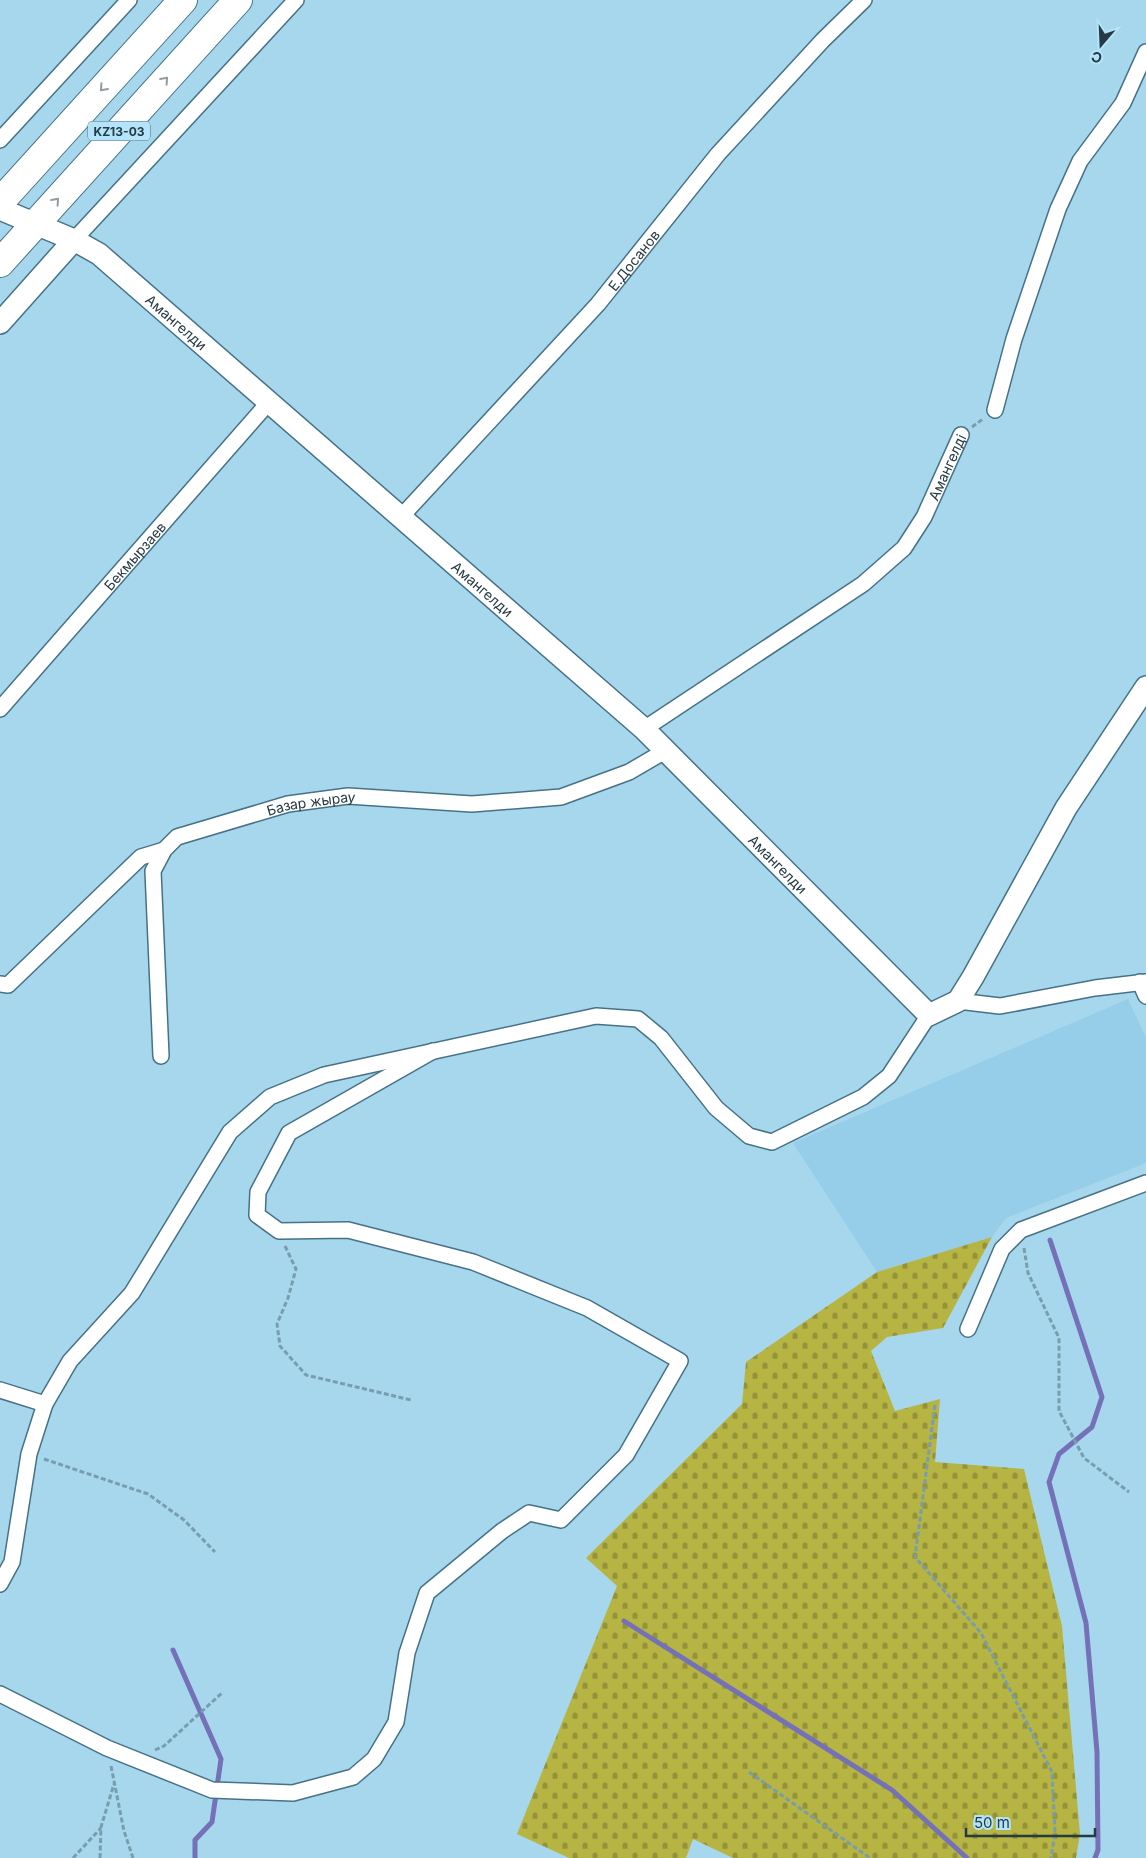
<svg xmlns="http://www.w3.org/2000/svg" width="1146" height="1858" font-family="Inter,sans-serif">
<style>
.built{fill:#96cde8}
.cemetery{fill:url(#cemetery-stones)}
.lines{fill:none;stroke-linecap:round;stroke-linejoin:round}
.stream{stroke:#7571b8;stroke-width:5}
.street-casing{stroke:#457287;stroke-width:18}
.secondary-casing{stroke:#457287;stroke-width:24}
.highway-casing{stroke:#457287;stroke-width:30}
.path{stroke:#779dae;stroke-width:3;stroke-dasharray:5 2.5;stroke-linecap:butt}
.street{stroke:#fff;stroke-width:15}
.secondary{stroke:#fff;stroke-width:21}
.highway{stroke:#fff;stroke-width:28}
.oneway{stroke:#929ca1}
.labels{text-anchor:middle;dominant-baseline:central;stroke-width:4;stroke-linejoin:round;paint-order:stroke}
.shield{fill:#b3e4fb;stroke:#506d7a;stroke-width:1}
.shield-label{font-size:12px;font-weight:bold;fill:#263a43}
.street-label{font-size:14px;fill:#263a43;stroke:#b3e4fb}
</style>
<defs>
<pattern id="cemetery-stones" width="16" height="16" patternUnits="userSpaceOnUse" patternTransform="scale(1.25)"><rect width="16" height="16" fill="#b6b442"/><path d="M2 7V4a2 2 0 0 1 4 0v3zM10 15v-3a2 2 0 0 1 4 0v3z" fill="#949339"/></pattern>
</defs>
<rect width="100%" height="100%" fill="#a7d7ed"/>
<path class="built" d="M1128 999 1146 1038V1163L1006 1218 992 1237 877 1272 793 1143Z"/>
<path class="cemetery" d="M992 1237 943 1328 887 1337 871 1351 895 1411 940 1399 935 1462 1024 1469 1062 1626 1080 1834 1076 1858H733L693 1839 686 1858H569L517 1834 617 1586 586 1558 742 1404 746 1362 877 1272Z"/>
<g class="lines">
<path class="stream" d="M1050 1240 1102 1397 1092 1427 1059 1454 1049 1482 1086 1623 1097 1752 1098 1850 1095 1858
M624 1621 892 1790 967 1858
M173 1650 221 1759 212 1822 195 1840V1858"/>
<g class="street-casing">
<g id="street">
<path d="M0 140 129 0"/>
<path d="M74 240 296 0"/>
<path d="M995 410 1014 339 1058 209 1080 161 1123 103 1146 52"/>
<path id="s1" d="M400 518 598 304 718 154 823 40 864 0"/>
<path id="s2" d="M0 709 269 402"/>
<path id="s3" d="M644 729 863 584 904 548 924 517 961 435"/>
<path d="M1140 982 1146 996"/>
<path d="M0 984 8 985 141 857 164 850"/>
<path d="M958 1001 1000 1006 1095 988 1146 982"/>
<path id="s4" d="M161 1056 153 871 164 850 177 837 288 804 348 796 472 804 561 797 629 772 665 751"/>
<path d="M968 1329 1002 1249 1021 1230 1146 1183"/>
<path d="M0 1390 45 1404"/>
<path d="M0 1584 12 1562 29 1454 45 1404 70 1361 132 1293 230 1132 270 1097 324 1075 596 1016 638 1019 661 1038 716 1108 749 1136 772 1142 863 1097 889 1076 929 1015"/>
<path d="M0 1694 107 1748 212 1790 293 1793 353 1777 374 1759 396 1722 407 1653 427 1593 502 1531 529 1513 561 1520 626 1455 680 1361 587 1308 473 1262 348 1230 279 1231 257 1215 258 1192 289 1133 433 1051"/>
</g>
</g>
<g class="secondary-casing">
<g id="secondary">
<path id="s5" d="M0 209 74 240 99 254 644 729 929 1015 958 1001 973 977 1066 808 1146 687"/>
<path d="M0 323 74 240"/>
</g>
</g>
<g class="highway-casing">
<path id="highway" d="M0 202 183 0
M0 263 238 0"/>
</g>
<path class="path" d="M972 427 983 419
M285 1246 296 1269 288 1298 277 1324 280 1346 306 1375 411 1400
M1024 1248 1028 1273 1059 1338V1411L1084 1458 1129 1492
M935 1405 915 1557 981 1633 1052 1772 1055 1833 1051 1858
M44 1459 148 1494 184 1520 215 1552
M155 1750 164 1746 223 1692
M111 1766 124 1831 133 1858
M749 1772 870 1858
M73 1858 101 1828
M100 1858 101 1827 114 1784"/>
<use href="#street" class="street"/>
<use href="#secondary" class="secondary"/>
<use href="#highway" class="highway"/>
</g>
<defs><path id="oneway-chevron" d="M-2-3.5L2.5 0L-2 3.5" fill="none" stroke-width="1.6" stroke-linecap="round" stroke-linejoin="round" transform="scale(1.25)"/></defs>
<g class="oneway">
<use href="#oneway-chevron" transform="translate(165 80) rotate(-48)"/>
<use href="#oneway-chevron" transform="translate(103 88) rotate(132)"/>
<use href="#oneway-chevron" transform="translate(56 201) rotate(-48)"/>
</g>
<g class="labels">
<rect class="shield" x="88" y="121.5" width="62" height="19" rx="4"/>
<g class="shield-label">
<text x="119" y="131">KZ13-03</text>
</g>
<g class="street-label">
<text stroke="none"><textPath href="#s1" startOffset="348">Е.Досанов</textPath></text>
<text stroke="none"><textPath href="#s5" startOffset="212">Амангелди</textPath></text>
<text stroke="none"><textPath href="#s3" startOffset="409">Амангелді</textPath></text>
<text stroke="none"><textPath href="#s2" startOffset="204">Бекмырзаев</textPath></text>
<text stroke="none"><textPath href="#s5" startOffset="618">Амангелди</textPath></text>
<text stroke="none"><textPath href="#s4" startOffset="366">Базар жырау</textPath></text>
<text stroke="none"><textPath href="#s5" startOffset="1022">Амангелди</textPath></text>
</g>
</g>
<g transform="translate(1101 45) rotate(199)" stroke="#b3e4fb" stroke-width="4" paint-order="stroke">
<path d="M0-4L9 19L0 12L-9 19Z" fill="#263a43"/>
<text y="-8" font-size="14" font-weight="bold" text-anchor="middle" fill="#263a43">С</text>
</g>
<path d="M966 1828v8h129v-8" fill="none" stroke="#263a43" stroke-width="2.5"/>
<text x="974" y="1828" font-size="15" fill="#263a43" stroke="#b3e4fb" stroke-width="4" paint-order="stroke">50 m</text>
</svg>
